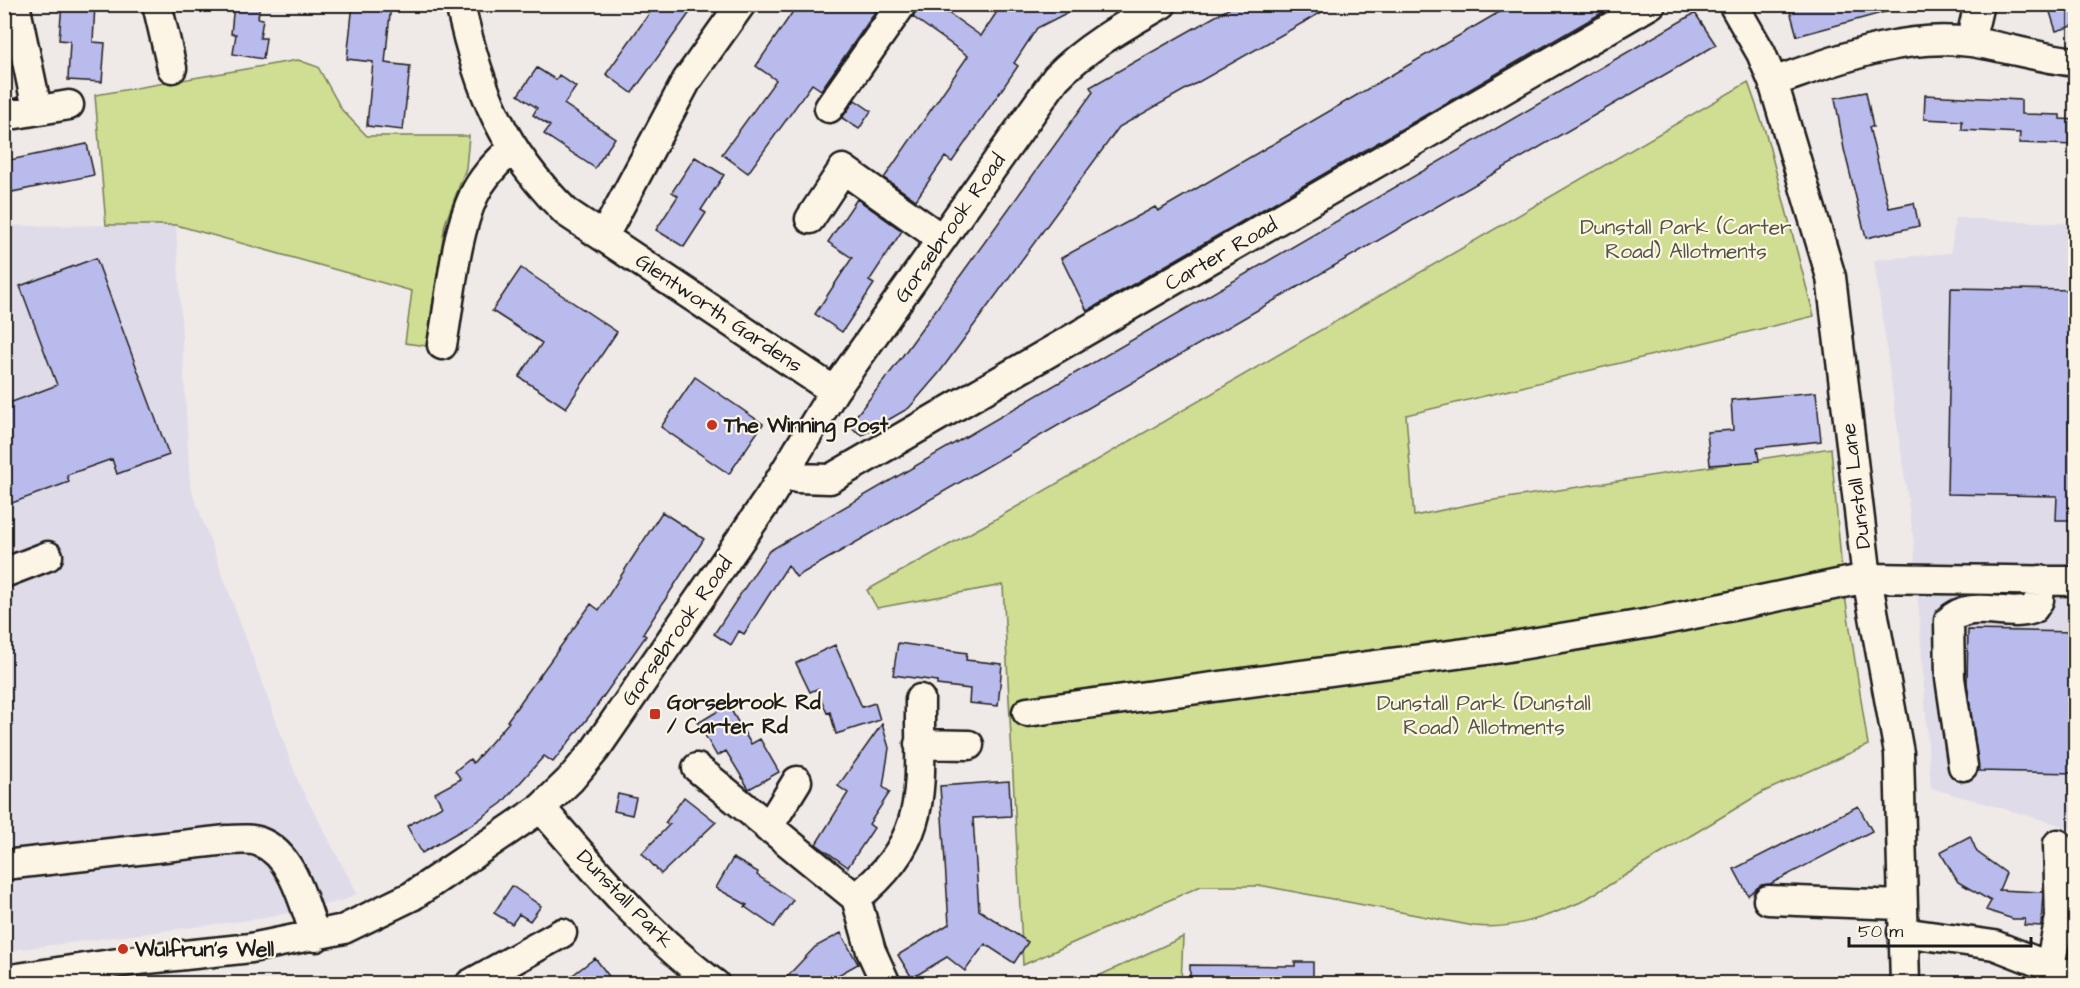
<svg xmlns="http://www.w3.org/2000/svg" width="2080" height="988" font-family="'Architects Daughter',sans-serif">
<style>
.built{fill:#dfdbe9}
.green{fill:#cfde92;stroke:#767d57;stroke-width:1.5}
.building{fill:#babbed;stroke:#1c1c1c;stroke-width:1.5}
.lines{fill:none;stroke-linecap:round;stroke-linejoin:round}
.minor-casing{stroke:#1c1c1c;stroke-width:33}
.minor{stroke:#fcf5e5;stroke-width:28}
.poi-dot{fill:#c8321e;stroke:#fcf5e5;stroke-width:2}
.labels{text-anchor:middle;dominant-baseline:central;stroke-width:4.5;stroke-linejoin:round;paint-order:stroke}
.park-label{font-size:21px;fill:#52563f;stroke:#fcf5e5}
.street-label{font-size:21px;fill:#1c1c1c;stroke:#fcf5e5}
.poi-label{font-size:21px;font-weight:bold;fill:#1c1c1c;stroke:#fcf5e5;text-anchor:start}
</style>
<rect width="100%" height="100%" fill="#efe9e7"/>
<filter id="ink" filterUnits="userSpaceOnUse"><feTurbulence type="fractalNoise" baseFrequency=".0167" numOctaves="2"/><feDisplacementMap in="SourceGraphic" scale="12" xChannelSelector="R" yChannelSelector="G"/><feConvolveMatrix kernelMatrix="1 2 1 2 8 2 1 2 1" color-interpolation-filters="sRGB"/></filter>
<g filter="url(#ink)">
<path class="built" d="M1955 218 2075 224V829L1931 788 1914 543 1874 260 1951 253Z
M176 225 190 486 299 784 357 893 345 900 265 918 5 951 4 226Z"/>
<path class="green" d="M298 60 318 67 342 110 367 136H469L466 168 445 224 426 346 405 343 412 291 176 225H106L95 95Z
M1748 82 1766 134 1814 316 1406 415 1414 516 1481 502 1831 448 1843 583 1868 745 1763 792 1581 902C1546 917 1513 930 1474 926L1264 886H1201L1023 965 1003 585 877 608 867 590 994 520Z
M1183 937 1181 983H1082L1094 978Z"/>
<path class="building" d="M62 4H95L93 42 105 43 102 82 68 80 70 41 59 40Z
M234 4H260L258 18 263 19 260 38H266L263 59 233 54 236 34H231Z
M353 4H391L385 63 410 66 403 130 367 126 373 62 347 59Z
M656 4H696L632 93 606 74Z
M798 4H881L821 90 812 84 748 173 722 154 776 80 756 66Z
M918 4H952L947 12 981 36 1002 4H1084L1037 28 1014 63 1018 66 952 162 945 157 916 200 884 178 968 56 913 17Z
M1237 4H1336L1119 127 939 373 909 408 862 435 848 426 893 369 1093 92 1090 87Z
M1513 4H1617L1087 311 1061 258 1155 207 1158 211Z
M1799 4H1889V11L1797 36 1789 7Z
M2063 4H2076V25L2056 31 2049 9Z
M1695 13 1716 45 796 577 788 565 744 634 739 631 731 645 714 634 769 551Z
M537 68 556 80 559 75 576 87 564 104 615 138 595 168 544 134 550 126 533 115 537 108 518 95Z
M1866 92 1873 127H1869L1889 208 1914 203 1919 226 1866 238 1844 149 1835 98Z
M1925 95 2021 100V114L2060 115V119L2076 120V145L2019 143 2020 133 1962 130V121L1924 119Z
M855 100 871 111 859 129 842 118Z
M87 144 94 175 12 192 5 161Z
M695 157 724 175 701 210 706 213 684 247 656 230 678 196 672 192Z
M857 199 902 231 869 281 874 284 842 332 815 314 852 258 828 242Z
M96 258 169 455 117 474 112 459 67 475 69 482 4 506V405L57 385 20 286Z
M521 268 617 332 566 408 519 377 542 343 492 311Z
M1951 288 2076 290V520H2056L2057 496 1947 494Z
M695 377 763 424 729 474 661 427Z
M1816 392 1821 441 1757 448 1759 461 1710 465 1707 432 1733 430 1731 400Z
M662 512 704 539 643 634 646 636 591 714 553 762 544 756 502 803 474 823 422 853 407 826 442 806 435 793 461 779 455 771 470 759 473 763 509 722 507 721 591 604 599 610Z
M1968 630 2076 632V773L1979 771 1967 683Z
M898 643 967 653 966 660 1002 664 998 706 969 703 970 689 937 685V681L893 675Z
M835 645 862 707 875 703 880 720 836 734 830 712 827 713 817 689 810 692 796 663Z
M728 705 751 744 760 739 779 772 749 789 726 751 717 756 698 723Z
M882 724 889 748 883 787 890 792 869 824 874 828 848 867 816 844 848 793 838 786Z
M1009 781 1011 816 973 818 979 910 1028 942 1014 963 985 944 965 971 947 957 912 978 898 955 949 924 940 786Z
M618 794 636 798 632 815 614 811Z
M684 797 716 822 661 874 642 853 670 824 665 823Z
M1858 806 1872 831 1770 884 1761 885 1748 895 1734 869Z
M1970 836 1977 852 2006 873 1999 890 2043 892 2041 926 2024 925 2025 919H2013L1986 910 1991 901 1958 882 1940 852Z
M733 858 758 872 757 875 793 900 774 927 745 907 747 905 716 888Z
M512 886 541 906 530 921 519 914 512 924 494 913Z
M841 933 858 964 822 984H780L815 947Z
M595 958 615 984H561Z
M1295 962H1313V984H1190V965L1295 966Z"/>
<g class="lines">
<g class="minor-casing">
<path id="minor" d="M15 4 37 109
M157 4 172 68
M460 4C479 91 502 149 566 212L834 391
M1733 4 1761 53 1773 82 1831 277 1867 578 1899 753 1905 984
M1970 42 1979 4
M1773 82C1837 60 1902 33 1971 42 2006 47 2040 58 2076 62
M829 108 902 4
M4 116 69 105
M810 219 843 169 942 239
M604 236 687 80 741 4
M442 345C451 298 454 238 474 195 483 176 497 162 512 149
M785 473 797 478 830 479 1651 4
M4 573 48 556
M1027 712 1502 648 1650 623 1867 578 2076 581
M919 744 969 745
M1963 766 1950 678 1949 621C1970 598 2008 619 2033 609L2039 600 2040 580
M697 768 856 898 871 951 886 984
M541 808C595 870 648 935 715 984
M768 828 797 781
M4 865 227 840C237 840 251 838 260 842 294 855 304 906 316 937
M856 898C932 838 919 787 920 699
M1768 900 1901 905
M1902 932 1994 945 2076 977
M4 980 138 960 251 948 344 929 412 896 541 808 570 780 595 750 769 498 834 391 1056 78C1086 47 1124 26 1162 4
M470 984 562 933
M2046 984 2060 918 2058 844"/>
</g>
<use href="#minor" class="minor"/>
</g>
</g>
<g class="poi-dot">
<circle cx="712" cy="425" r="6"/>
<rect x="649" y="708" width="12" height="12" rx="3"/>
<circle cx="123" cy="949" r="6"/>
</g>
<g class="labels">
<g class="park-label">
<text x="1686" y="227">Dunstall Park (Carter<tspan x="1686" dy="24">Road) Allotments</tspan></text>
<text x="1484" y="703">Dunstall Park (Dunstall<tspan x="1484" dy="24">Road) Allotments</tspan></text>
</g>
<g class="street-label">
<text transform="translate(950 228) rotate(-55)">Gorsebrook Road</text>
<text transform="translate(1221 254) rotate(-30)">Carter Road</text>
<text transform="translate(719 313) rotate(34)">Glentworth Gardens</text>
<text transform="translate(1856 486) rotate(-97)">Dunstall Lane</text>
<text transform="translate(677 631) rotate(-55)">Gorsebrook Road</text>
<text transform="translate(625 899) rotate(46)">Dunstall Park</text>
</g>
<g class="poi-label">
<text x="724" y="425">The Winning Post</text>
<text x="667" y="702">Gorsebrook Rd<tspan x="667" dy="24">/ Carter Rd</tspan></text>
<text x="135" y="949">Wulfrun's Well</text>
</g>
</g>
<rect width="2080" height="988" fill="none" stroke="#fcf5e5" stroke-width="24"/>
<rect x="12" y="12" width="2056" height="964" fill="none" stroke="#1c1c1c" stroke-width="2" filter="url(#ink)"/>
<path d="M1849 937v9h182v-9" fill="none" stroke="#1c1c1c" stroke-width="3"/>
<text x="1858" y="937" font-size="18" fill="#1c1c1c" stroke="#fcf5e5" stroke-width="4.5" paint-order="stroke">50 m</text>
</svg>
